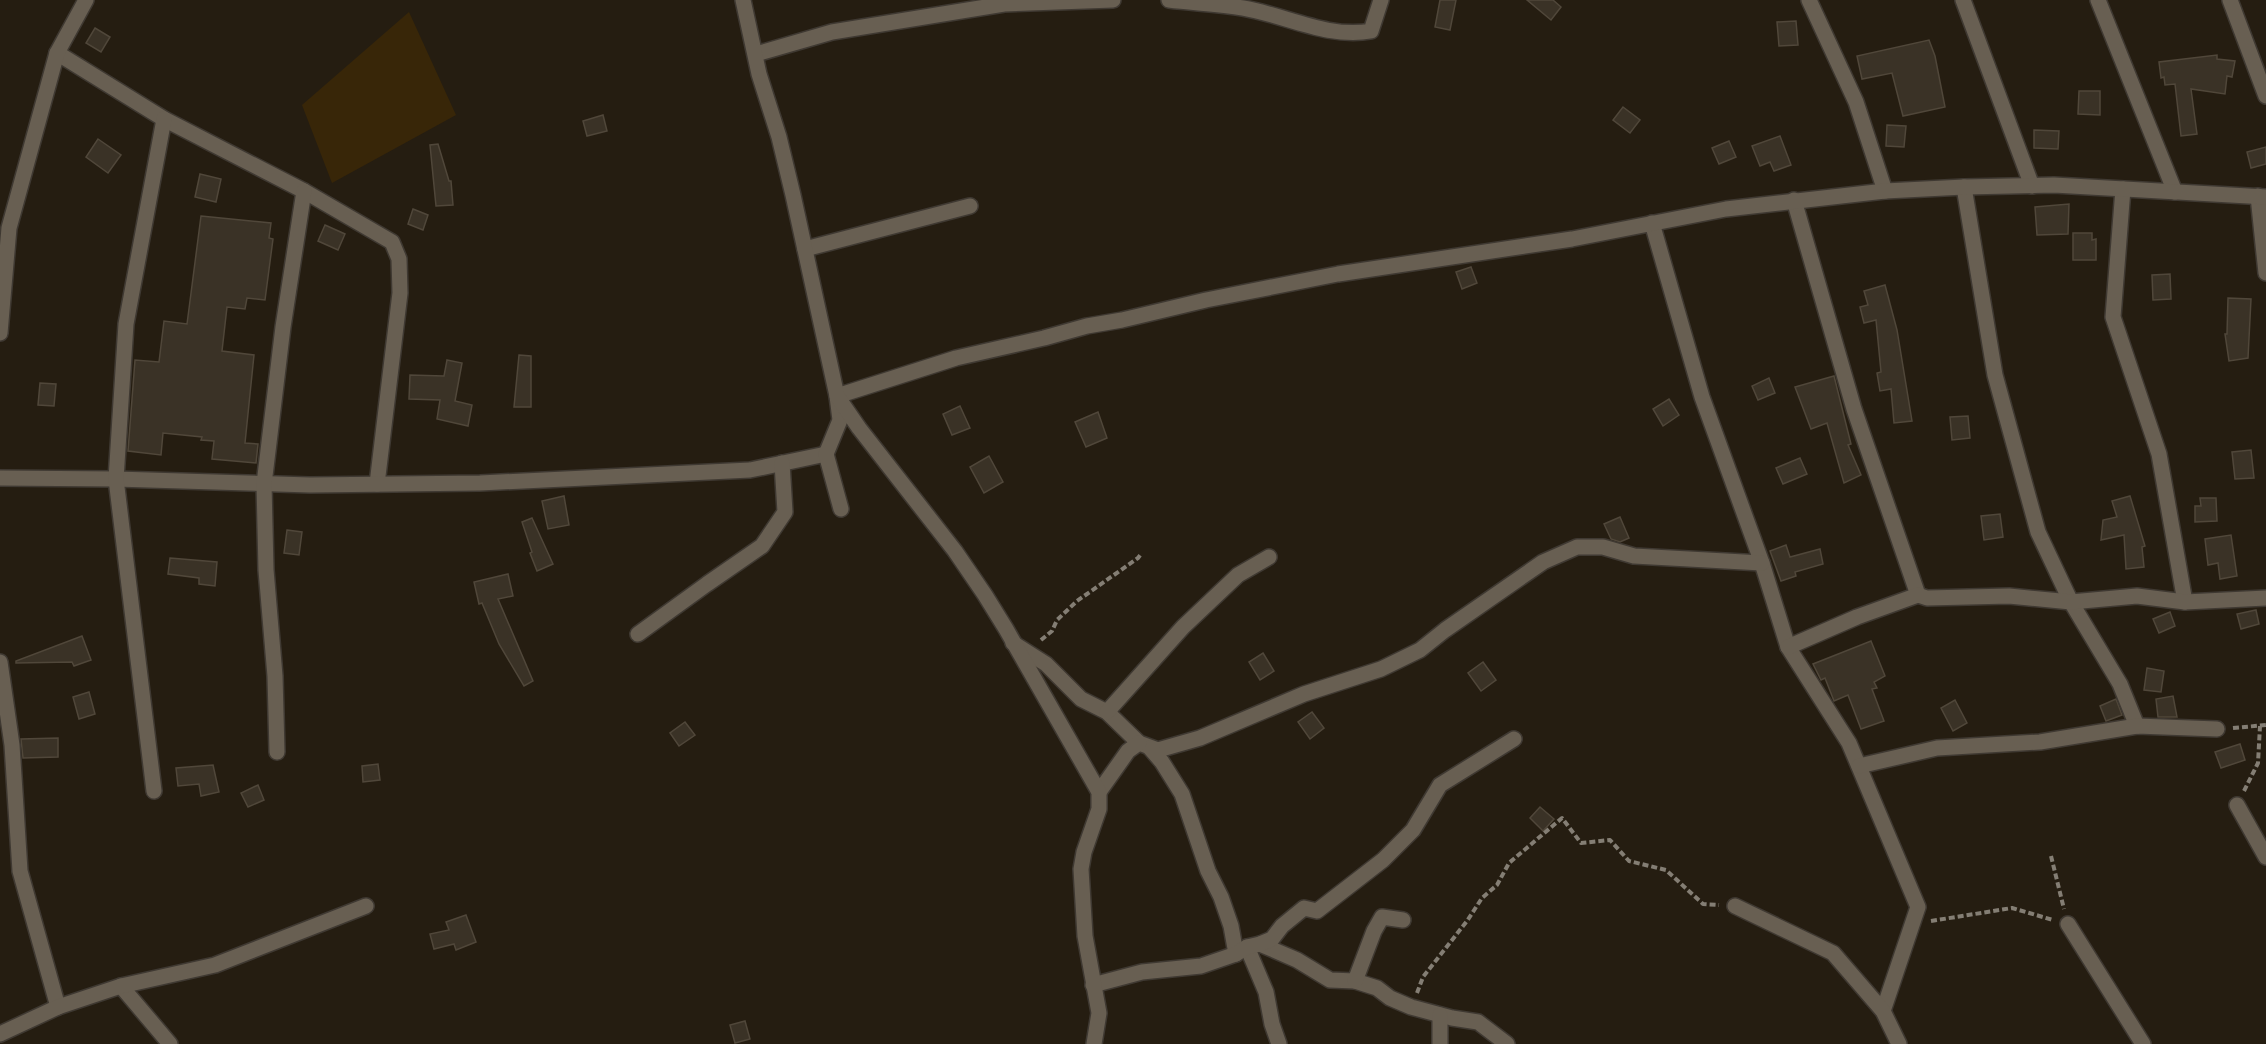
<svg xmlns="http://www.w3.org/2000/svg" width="2266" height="1044" viewBox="0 0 2266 1044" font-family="'Archivo Narrow',sans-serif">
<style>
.green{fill:#382608}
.building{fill:#3a3226;stroke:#50473a;stroke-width:1.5}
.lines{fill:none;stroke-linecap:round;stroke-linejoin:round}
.minor-casing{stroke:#3f3932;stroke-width:18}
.tertiary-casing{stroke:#3f3932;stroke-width:18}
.path{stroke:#847e74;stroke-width:4;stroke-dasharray:6 3;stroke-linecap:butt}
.minor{stroke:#685f52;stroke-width:15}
.tertiary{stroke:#685f52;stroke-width:15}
</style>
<rect width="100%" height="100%" fill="#251d11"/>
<polygon class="green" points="409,12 456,115 332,183 302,105"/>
<g class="building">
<polygon points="1440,0 1456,0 1450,30 1435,27"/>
<polygon points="1527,0 1553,0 1561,7 1551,20"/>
<polygon points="1796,21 1798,45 1779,46 1777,22"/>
<polygon points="95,28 110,37 101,52 86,43"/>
<polygon points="1929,40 1935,56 1945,107 1903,116 1892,73 1862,79 1857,56"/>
<polygon points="2217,55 2217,59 2235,61 2232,77 2227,76 2225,94 2191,89 2197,134 2181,136 2175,84 2165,85 2164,77 2161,78 2159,62"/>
<polygon points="2079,91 2100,91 2100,115 2078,114"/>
<polygon points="1623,107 1640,120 1630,133 1613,120"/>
<polygon points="603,115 607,131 587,136 583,121"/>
<polygon points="1887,125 1906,126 1904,147 1886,146"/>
<polygon points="2034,130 2059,131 2058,149 2034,148"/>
<polygon points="1780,136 1791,165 1774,171 1770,162 1760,166 1752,146"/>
<polygon points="98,139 121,155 108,173 86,157"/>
<polygon points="1729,141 1736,157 1719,164 1712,148"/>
<polygon points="438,144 449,181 451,181 453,205 436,206 430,145"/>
<polygon points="2266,147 2266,164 2251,168 2247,152"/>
<polygon points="200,174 221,179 216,202 195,197"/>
<polygon points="2069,204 2068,234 2037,235 2035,207"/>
<polygon points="413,209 428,215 423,230 408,224"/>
<polygon points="201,216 271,223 269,238 273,239 265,300 247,298 245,309 227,307 222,351 254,355 245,443 258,444 256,463 212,459 214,441 201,440 202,437 163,433 161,455 128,451 135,360 159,362 164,321 187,324"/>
<polygon points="325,225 345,234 338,250 318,241"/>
<polygon points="2073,233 2092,233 2092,240 2096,239 2096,260 2073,260"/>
<polygon points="1471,267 1477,283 1462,289 1456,272"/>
<polygon points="2170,274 2171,299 2153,300 2152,275"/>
<polygon points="1885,285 1897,330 1912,421 1894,423 1891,389 1880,391 1877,373 1881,372 1876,320 1864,323 1860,307 1868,305 1864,291"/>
<polygon points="2228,298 2251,299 2248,358 2229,361 2225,334 2227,334"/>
<polygon points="519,355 531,356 531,407 514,407"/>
<polygon points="447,360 462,363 455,401 472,405 468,426 437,419 440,400 409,399 410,375 444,376"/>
<polygon points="1834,376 1851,444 1848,445 1861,475 1844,483 1827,423 1811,429 1795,387"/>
<polygon points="1769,378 1775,393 1758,400 1752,386"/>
<polygon points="40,383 56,384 54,406 38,405"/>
<polygon points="1669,399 1679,415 1663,426 1653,409"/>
<polygon points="960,406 970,428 952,435 943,414"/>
<polygon points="1098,412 1107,438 1086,447 1075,422"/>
<polygon points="1968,416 1970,438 1952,440 1950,417"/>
<polygon points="2251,450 2254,478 2235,479 2232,452"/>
<polygon points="989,456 1003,482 984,493 970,467"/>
<polygon points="1800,458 1807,474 1783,484 1776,468"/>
<polygon points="564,496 569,525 548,529 542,501"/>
<polygon points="2130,496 2145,546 2142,547 2144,567 2126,569 2124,535 2101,540 2103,520 2117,517 2112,501"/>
<polygon points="2200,498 2216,498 2217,521 2195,522 2195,506 2201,506"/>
<polygon points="2000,514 2003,537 1984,540 1981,516"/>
<polygon points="1620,517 1629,538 1620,542 1611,539 1604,524"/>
<polygon points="532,518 553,564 537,571 530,553 532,552 522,522"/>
<polygon points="287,530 302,532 299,555 284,553"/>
<polygon points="2231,535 2237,576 2220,579 2218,563 2208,565 2205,539"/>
<polygon points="1786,545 1790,557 1820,549 1823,564 1795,572 1796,576 1781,581 1770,551"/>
<polygon points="170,558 217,562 215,586 199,584 199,578 168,574"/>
<polygon points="508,574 513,596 498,599 533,681 524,686 499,644 482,603 479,604 474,582"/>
<polygon points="2256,610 2259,624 2241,629 2237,614"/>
<polygon points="2170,612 2175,626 2159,633 2153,619"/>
<polygon points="82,636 91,660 74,666 72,662 16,663 16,661"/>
<polygon points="1871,641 1885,676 1874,682 1877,688 1872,689 1884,721 1861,729 1848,695 1834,701 1825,678 1821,680 1813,664"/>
<polygon points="1263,653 1274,671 1260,680 1249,662"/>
<polygon points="1483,662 1496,680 1481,691 1468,673"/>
<polygon points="2147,668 2164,671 2161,692 2144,690"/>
<polygon points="89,692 95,714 79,719 73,697"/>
<polygon points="2173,696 2177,717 2158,717 2156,699"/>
<polygon points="2116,699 2122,715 2106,721 2100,706"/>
<polygon points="1955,700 1967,723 1953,731 1941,708"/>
<polygon points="1312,712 1324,728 1310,739 1298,722"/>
<polygon points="685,722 695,735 679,746 670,733"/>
<polygon points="58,738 58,757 23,758 21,739"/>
<polygon points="2240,744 2245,760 2221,768 2215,752"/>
<polygon points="378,764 380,780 363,782 362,766"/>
<polygon points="213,765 219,792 201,796 199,784 178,786 176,768"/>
<polygon points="258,785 264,800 248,807 241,793"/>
<polygon points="1540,807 1554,819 1543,831 1530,818"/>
<polygon points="466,915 476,942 456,950 454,944 434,949 430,934 449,930 446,922"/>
<polygon points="745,1021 750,1039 735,1043 730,1025"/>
</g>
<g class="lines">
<g class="minor-casing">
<g id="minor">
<path d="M 1169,0 C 1194,3 1219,4 1243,8 C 1285,15 1328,39 1371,31 L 1381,0"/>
<polyline points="1809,0 1856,102 1885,191"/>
<polyline points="1963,0 2032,186"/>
<polyline points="2098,0 2175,192"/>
<polyline points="2230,0 2266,96"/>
<polyline points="57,53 164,119 304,191 392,242 399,259 400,293 377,484"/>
<polyline points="756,54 832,32 1004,4 1113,0"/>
<polyline points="1964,187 1995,375 2038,532 2071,602 2120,684 2137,726"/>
<polyline points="2123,189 2113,317 2159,454 2185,602"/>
<polyline points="2258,196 2266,273"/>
<polyline points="1794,200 1854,409 1918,595"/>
<polyline points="1652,223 1702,397 1762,563 1788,647 1849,743 1918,907 1883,1011"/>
<polyline points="805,249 970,206"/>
<polyline points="0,333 9,228 57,53 86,0"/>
<polyline points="0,478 116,479 310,485 480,483 750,470 826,454"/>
<polyline points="841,509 826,454 840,420 837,396 956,358 1044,338 1087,326 1122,320 1206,300 1338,274 1572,239 1726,209 1885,191 1964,187 2054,185 2266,197"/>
<polyline points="638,634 707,584 762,546 785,512 782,463"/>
<polyline points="1013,643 1046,664 1081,699 1107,712 1139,743 1158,750 1200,738 1304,694 1381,669 1420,650 1445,630 1543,562 1577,547 1603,547 1634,556 1762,563"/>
<polyline points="1788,647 1857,617 1918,595 1927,598 2009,596 2071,602 2137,596 2185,602 2266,598"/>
<polyline points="0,662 12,745 20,871 58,1007"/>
<polyline points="1107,712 1183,627 1238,575 1269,557"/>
<polyline points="1150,748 1162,762 1182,794 1208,871 1221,897 1231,926 1236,954"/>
<polyline points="277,752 275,676 266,570 264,484 283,327 304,191"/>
<polyline points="1859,766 1937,748 2040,742 2137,726 2217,729"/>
<polyline points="154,791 116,479 126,324 164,119"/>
<polyline points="1099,792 1128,751 1139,743"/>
<polyline points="2237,805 2266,857"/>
<polyline points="1735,906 1833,953 1883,1011 1899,1044"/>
<polyline points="2068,924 2143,1044"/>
<polyline points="1260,944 1297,960 1330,980 1355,981 1377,988 1390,998 1411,1007 1452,1018 1478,1022 1507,1044"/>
<polyline points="1247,947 1266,992 1272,1024 1279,1044"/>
<polyline points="1355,981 1374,931 1382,917 1403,920"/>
<polyline points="1093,985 1142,972 1201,966 1236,954 1247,947 1260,944 1272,939 1282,926 1304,908 1317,911 1383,860 1413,830 1440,785 1514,739"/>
<polyline points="121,986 170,1044"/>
<polyline points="1440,1015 1440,1044"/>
<polyline points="0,1034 58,1007 121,986 215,965 366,906"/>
</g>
</g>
<g class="tertiary-casing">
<polyline id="tertiary" points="743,0 759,74 779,137 793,195 837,396 859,428 955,551 985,595 1006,629 1099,792 1099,809 1084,852 1081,869 1085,936 1099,1013 1094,1044"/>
</g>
<g class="path">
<polyline points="1041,640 1052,631 1057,620 1077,601 1138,558 1141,554"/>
<polyline points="2233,728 2266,725"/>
<polyline points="2244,791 2258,763 2260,726"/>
<polyline points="2051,856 2064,909"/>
<polyline points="1931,921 2012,908 2053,920"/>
<polyline points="1417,993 1423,977 1467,921 1482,898 1497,885 1509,863 1562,818 1581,843 1610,840 1629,861 1666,870 1703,904 1719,905"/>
</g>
<use href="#minor" class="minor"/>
<use href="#tertiary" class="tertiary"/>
</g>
</svg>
